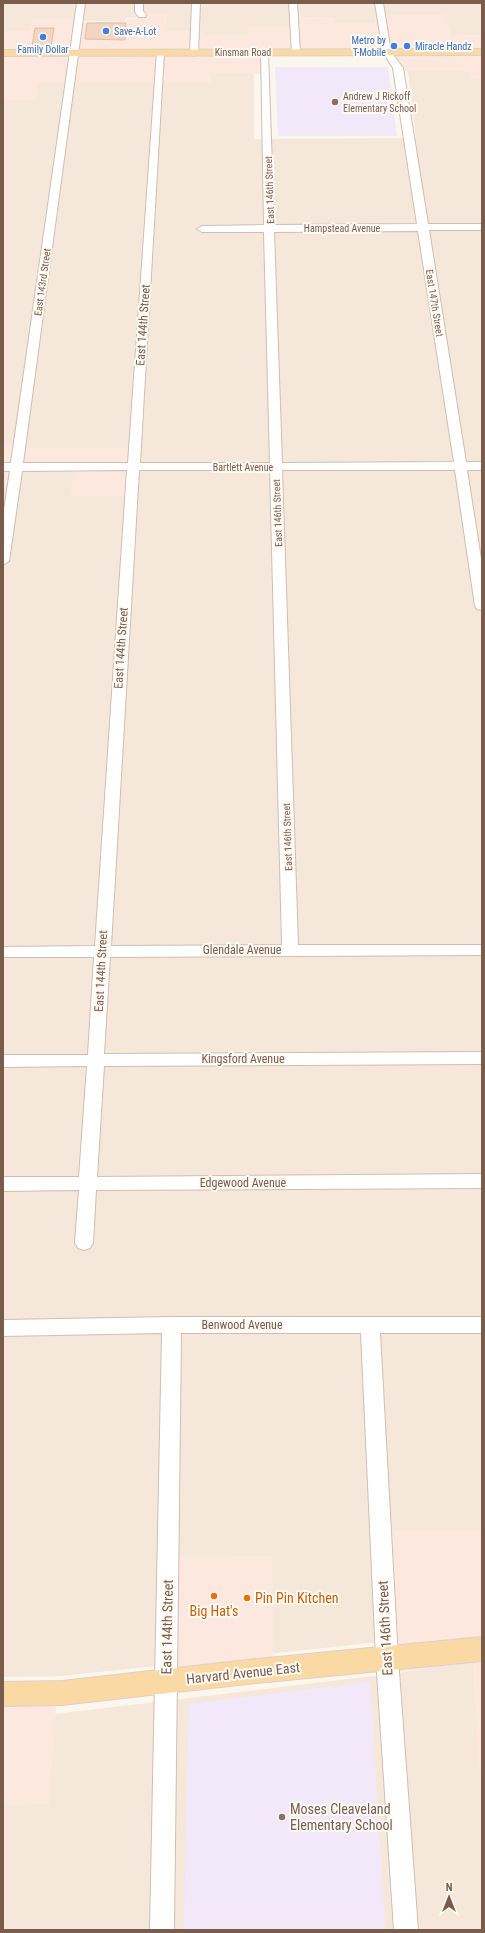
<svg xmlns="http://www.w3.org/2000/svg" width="485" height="1933" viewBox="0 0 485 1933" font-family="'Roboto Condensed',sans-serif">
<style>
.residential{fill:#f5e8da}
.commercial{fill:#fde8e0}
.education{fill:#f3e8fa}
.building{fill:#f3d5c3;stroke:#e6bba3}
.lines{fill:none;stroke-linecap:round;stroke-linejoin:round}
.minor-casing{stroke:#d1beb0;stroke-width:2}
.major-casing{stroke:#dad1cd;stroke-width:2}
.minor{fill:#fff;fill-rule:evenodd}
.major{fill:#fbd9a5;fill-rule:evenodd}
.shop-dot{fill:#3f7fe0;stroke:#fffaf3;stroke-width:1.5}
.education-dot{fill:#8d6e63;stroke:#fffaf3;stroke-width:1.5}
.food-dot{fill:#e8710a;stroke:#fffaf3;stroke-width:1.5}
.labels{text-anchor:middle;stroke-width:4;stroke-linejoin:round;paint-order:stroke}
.far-shop-label{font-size:10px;fill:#366cbe;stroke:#fffaf3;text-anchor:start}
.far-street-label{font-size:10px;fill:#7a5c4d;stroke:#fffaf3}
.far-education-label{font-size:10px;fill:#785e54;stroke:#fffaf3;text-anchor:start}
.street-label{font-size:12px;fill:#7a5c4d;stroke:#fffaf3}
.near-food-label{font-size:14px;fill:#c56008;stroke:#fffaf3;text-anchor:start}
.near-street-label{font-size:14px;fill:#7a5c4d;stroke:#fffaf3}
.near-education-label{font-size:14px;fill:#785e54;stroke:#fffaf3;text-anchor:start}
</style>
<rect width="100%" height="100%" fill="#fdf6ec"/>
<g class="residential">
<polygon points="3,3 482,3 482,35 450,36 445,15 375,15 376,23 335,23 334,17 289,18 291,27 249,27 248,35 204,35 203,32 166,31 167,13 136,13 138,18 126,18 125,22 33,19 31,31 3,31"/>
<polygon points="408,71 469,71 470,79 482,79 482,1631 62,1676 3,1677 3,100 34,100 38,83 211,82 210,73 254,73 254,139 416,138"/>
<polygon points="473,1660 480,1771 482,1771 482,1930 3,1930 3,1804 55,1714 398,1673"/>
</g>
<g class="commercial">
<polygon points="136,13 167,13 166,31 203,32 205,35 248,35 249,27 291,27 289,18 334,17 335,23 376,23 375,15 445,15 451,36 482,35 482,79 470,79 468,71 399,71 387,52 265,52 265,74 210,73 211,83 38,83 34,100 3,100 3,31 31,31 32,19 83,19 82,22 126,22 127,19 138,19"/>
<polygon points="3,444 19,444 19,448 134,448 131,496 71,496 74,468 16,467 13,487 3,487"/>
<polygon points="380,1530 482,1530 482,1771 480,1771 473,1660 388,1674"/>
<polygon points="272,1556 273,1670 167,1682 168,1557"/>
<polygon points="57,1693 49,1804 3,1805 3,1694"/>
</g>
<g class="education">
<polygon points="275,67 388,67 397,136 278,136"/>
<polygon points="370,1682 385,1930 184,1930 189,1704"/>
</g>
<g class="building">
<polygon points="87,23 126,23 125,40 85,39"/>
<polygon points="35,28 54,28 51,46 32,46"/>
</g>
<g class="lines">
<g class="minor-casing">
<g id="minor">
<path d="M 77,3 L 85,3 L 23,463 L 128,463 L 157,51 L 163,51 L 164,53 L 140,463 L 270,463 L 264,232 L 202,232 L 197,229 L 202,226 L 264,225 L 261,50 L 267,50 L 268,52 L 274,225 L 417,224 L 393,68 L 383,52 L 375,3 L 383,3 L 391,52 L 403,68 L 428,224 L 482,224 L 482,230 L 429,230 L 466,462 L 482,462 L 482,470 L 467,470 L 482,565 L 482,610 L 477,609 L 475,606 L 455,470 L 282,470 L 298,945 L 482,945 L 482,955 L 110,957 L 104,1054 L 482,1052 L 482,1064 L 104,1066 L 97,1177 L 482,1174 L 482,1188 L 96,1190 L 93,1243 L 90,1248 L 84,1250 L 78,1248 L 75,1243 L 79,1190 L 3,1191 L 3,1177 L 79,1177 L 87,1066 L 3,1067 L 3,1055 L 88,1055 L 94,957 L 3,957 L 3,947 L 95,946 L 127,470 L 22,471 L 9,561 L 3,565 L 3,516 L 10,471 L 3,471 L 3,463 L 11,463 ZM 418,231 L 454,462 L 282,463 L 274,232 ZM 139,470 L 270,470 L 282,945 L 111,946 Z"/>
<polygon points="135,3 143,3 143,11 146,15 145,17 139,17 135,12"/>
<polygon points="192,3 200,3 198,53 194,56 190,53"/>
<polygon points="289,3 297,3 300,52 296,55 292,52"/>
<polygon points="172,1317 482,1317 482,1333 380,1333 398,1658 418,1930 394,1930 376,1658 361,1333 181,1333 174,1930 150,1930 162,1333 3,1336 3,1320"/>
</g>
</g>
<g class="major-casing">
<g id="major">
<polygon points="482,49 482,55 3,56 3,50"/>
<polygon points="482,1637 482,1661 257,1683 62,1705 3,1706 3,1682 62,1681 257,1659"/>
</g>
</g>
<use href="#minor" class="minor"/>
<use href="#major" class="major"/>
</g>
<g class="shop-dot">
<circle cx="106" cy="31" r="4"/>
<circle cx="43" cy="37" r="4"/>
<circle cx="394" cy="46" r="4"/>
<circle cx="407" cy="46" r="4"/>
</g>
<g class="education-dot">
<circle cx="335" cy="102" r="4"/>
<circle cx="282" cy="1817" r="4"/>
</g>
<g class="food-dot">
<circle cx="214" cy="1596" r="4"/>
<circle cx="247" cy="1598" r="4"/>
</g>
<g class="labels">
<g class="far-shop-label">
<text x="114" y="35">Save-A-Lot</text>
<text x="386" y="44" text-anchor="end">Metro by<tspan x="386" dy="12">T-Mobile</tspan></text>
<text x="415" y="50">Miracle Handz</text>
<text x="43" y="53" text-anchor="middle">Family Dollar</text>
</g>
<g class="far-street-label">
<text x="243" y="56">Kinsman Road</text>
<text transform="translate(269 190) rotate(-92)" y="4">East 146th Street</text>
<text x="342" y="232">Hampstead Avenue</text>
<text transform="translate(42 282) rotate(-82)" y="4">East 143rd Street</text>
<text transform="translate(435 303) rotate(81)" y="4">East 147th Street</text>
<text x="243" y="471">Bartlett Avenue</text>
<text transform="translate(277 513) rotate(-92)" y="4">East 146th Street</text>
<text transform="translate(287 837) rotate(-92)" y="4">East 146th Street</text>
</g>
<g class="far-education-label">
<text x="343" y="100">Andrew J Rickoff<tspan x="343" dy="12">Elementary School</tspan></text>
</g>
<g class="street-label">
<text transform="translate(143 325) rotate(-86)" y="4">East 144th Street</text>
<text transform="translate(121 648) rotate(-86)" y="4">East 144th Street</text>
<text x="242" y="954">Glendale Avenue</text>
<text transform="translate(101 971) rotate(-87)" y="4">East 144th Street</text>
<text x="243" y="1063">Kingsford Avenue</text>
<text x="243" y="1187">Edgewood Avenue</text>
<text x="242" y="1329">Benwood Avenue</text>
</g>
<g class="near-food-label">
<text x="255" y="1603">Pin Pin Kitchen</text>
<text x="214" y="1616" text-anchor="middle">Big Hat's</text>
</g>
<g class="near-street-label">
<text transform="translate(167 1627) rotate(-89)" y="5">East 144th Street</text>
<text transform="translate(385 1628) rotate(-93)" y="5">East 146th Street</text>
<text transform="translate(243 1673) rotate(-6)" y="5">Harvard Avenue East</text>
</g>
<g class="near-education-label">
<text x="290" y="1814">Moses Cleaveland<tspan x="290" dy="16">Elementary School</tspan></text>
</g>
</g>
<rect width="485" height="1933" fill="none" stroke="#7a5c4d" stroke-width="8"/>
<g transform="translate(449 1897)" stroke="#fffaf3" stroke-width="3" paint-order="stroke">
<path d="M0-3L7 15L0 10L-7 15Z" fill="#7a5c4d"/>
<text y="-6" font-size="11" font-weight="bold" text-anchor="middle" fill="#7a5c4d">N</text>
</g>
</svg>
